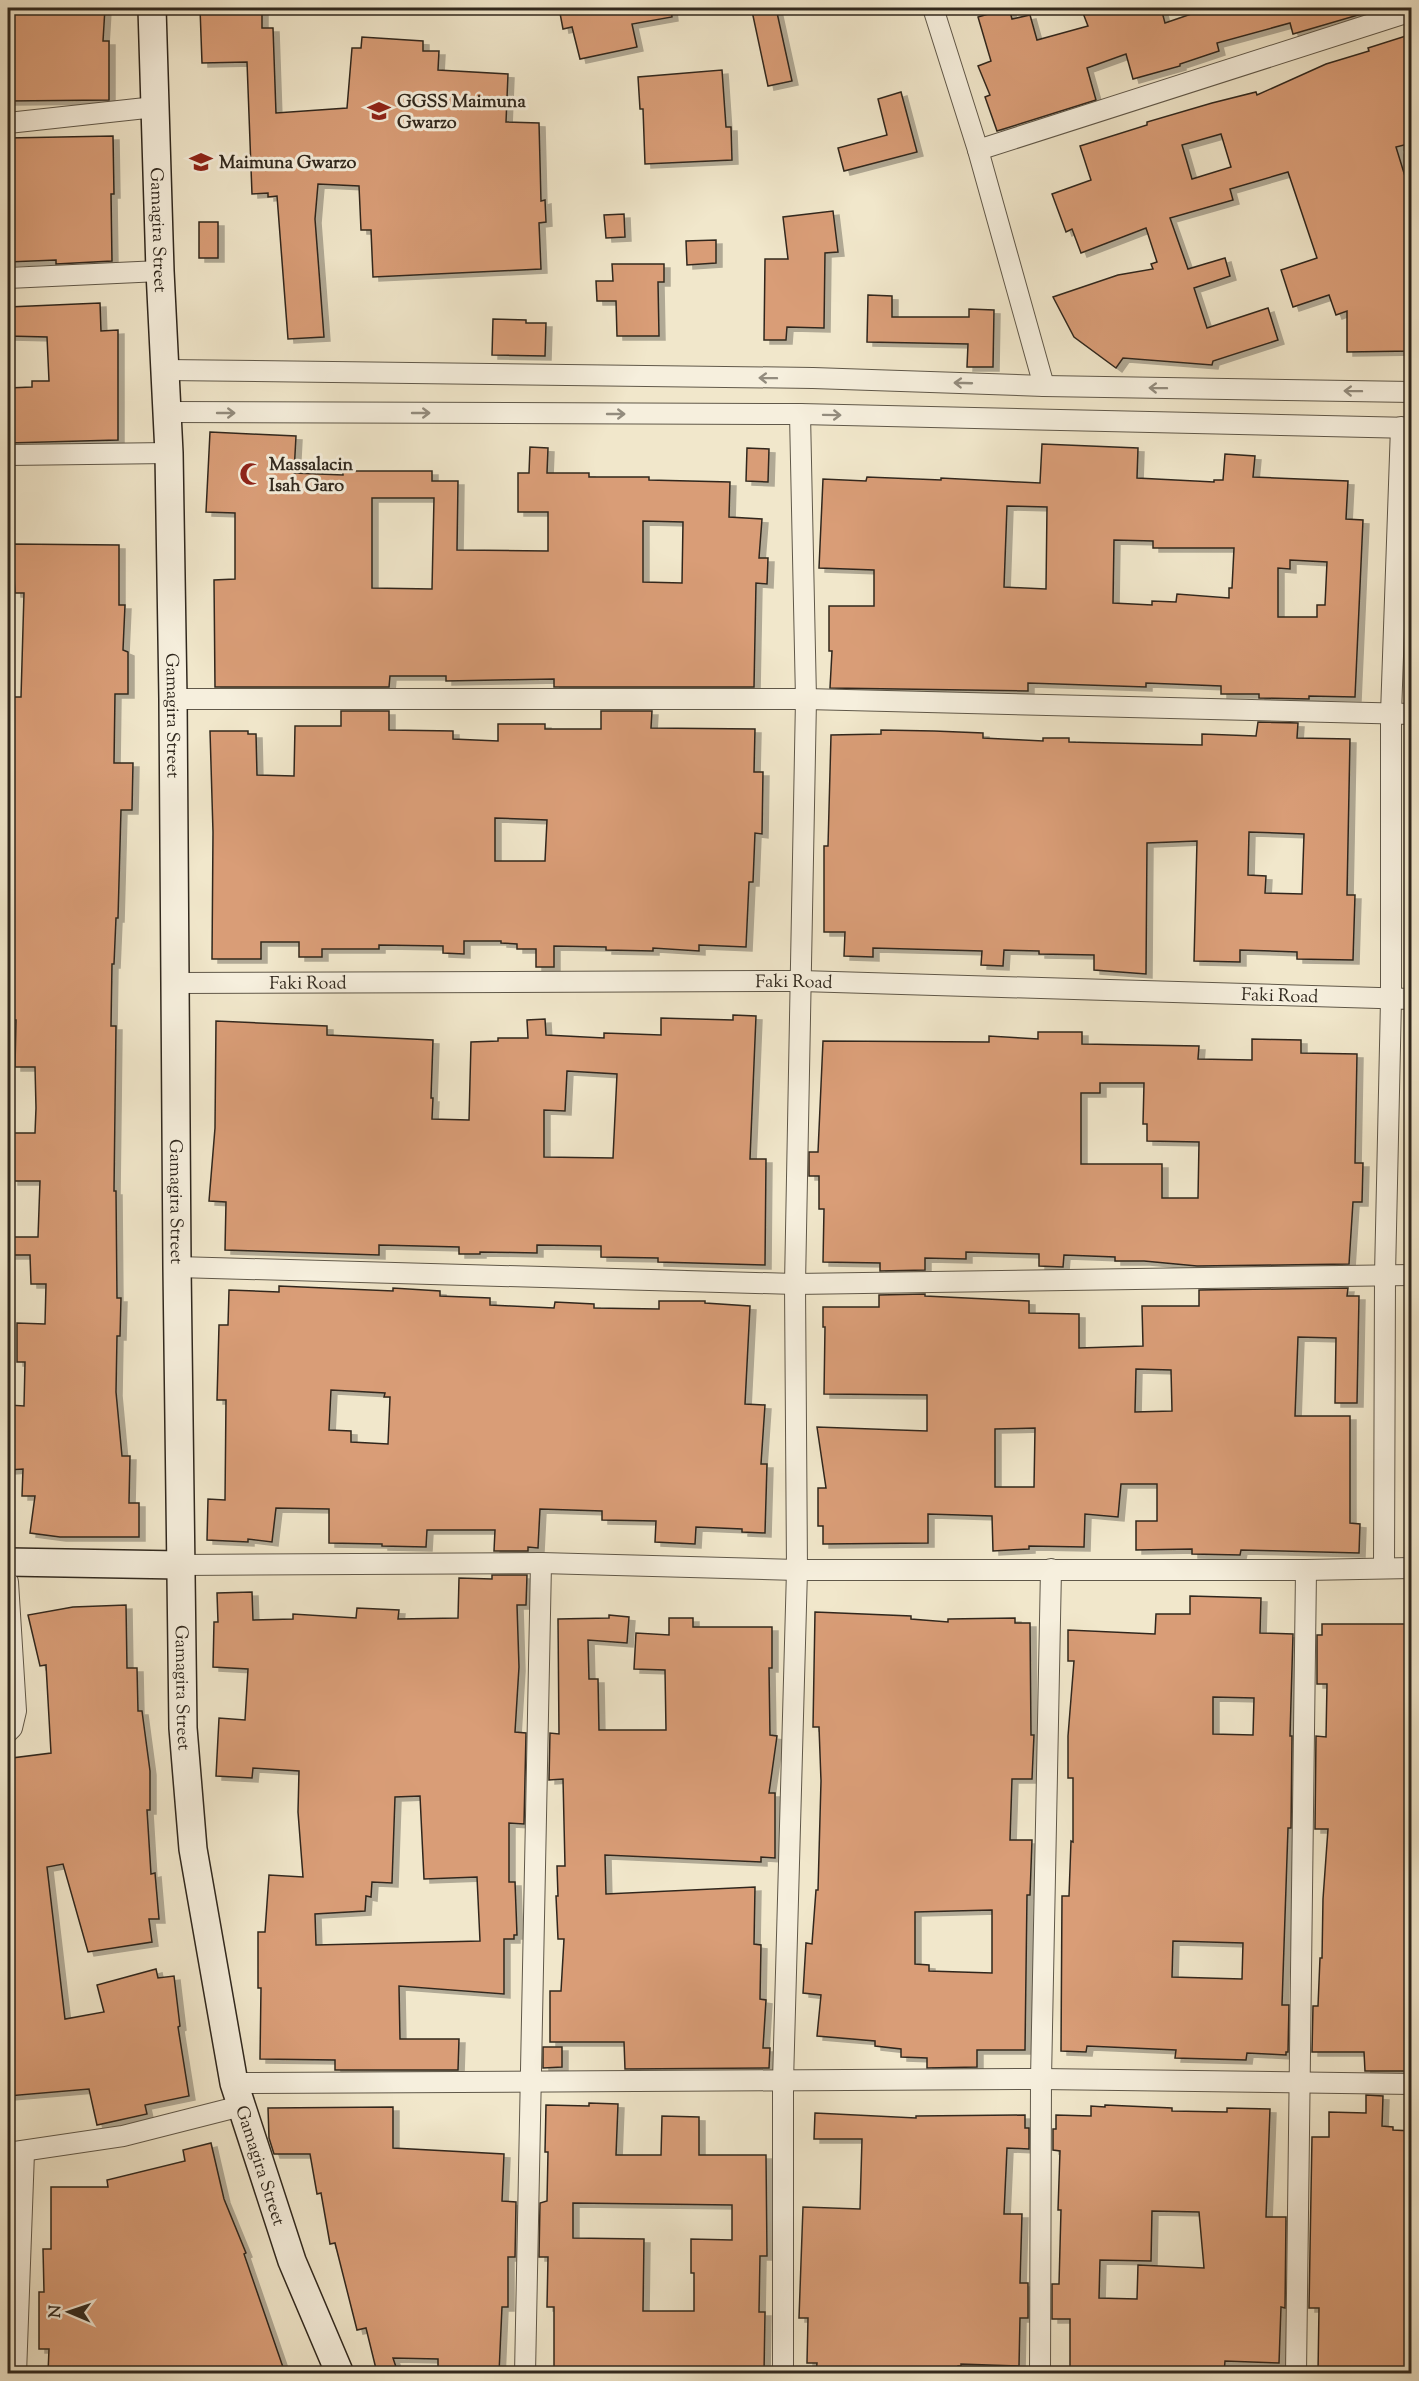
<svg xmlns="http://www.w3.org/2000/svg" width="1419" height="2381" viewBox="0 0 1419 2381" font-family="'Sorts Mill Goudy',serif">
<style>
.building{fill:#d99d77;stroke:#30281e;stroke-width:1.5;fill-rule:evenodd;filter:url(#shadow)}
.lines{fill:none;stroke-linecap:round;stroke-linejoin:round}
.street-casing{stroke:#605849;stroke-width:22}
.secondary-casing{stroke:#30281e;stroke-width:30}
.street{stroke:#f6efdd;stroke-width:20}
.secondary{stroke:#f6efdd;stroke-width:27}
.oneway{stroke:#938c7e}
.labels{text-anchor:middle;stroke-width:6;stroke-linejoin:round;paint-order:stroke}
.poi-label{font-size:18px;font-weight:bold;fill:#30281e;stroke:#f6efdd;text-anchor:start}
.street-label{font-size:18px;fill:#30281e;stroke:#f6efdd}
</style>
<defs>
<filter id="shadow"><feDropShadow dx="6" dy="4" stdDeviation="0" flood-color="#0004"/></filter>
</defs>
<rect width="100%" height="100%" fill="#f1e7cb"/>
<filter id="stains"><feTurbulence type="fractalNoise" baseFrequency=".00333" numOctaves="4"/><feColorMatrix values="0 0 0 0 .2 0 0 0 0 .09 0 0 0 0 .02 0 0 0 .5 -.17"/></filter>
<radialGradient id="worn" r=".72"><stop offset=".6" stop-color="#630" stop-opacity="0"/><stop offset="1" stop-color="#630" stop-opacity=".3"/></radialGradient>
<g class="building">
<polygon points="29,8 105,8 103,41 109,41 109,100 8,101 8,11 29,12"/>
<polygon points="200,8 262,8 262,28 273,28 276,113 347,108 352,48 361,48 362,37 423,41 423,51 439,51 438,70 508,74 506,122 539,123 541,201 545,200 546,222 539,223 541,269 373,277 371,230 361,230 359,186 318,184 315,219 324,337 288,339 277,196 268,197 268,193 252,194 247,62 202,63"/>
<polygon points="559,8 671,8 672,17 632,24 637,47 580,59 572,27 563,29"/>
<polygon points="770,8 776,8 792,81 768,86 752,11"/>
<polygon points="1009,8 1012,19 1030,15 1037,40 1088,26 1081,8 1161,8 1165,23 1200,11 1199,8 1364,8 1365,13 1293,34 1290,23 1217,43 1219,51 1180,64 1180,66 1133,79 1126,54 1087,68 1096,100 997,131 985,97 990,95 978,66 991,61 978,17"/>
<path d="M 1412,34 L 1412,143 L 1396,147 L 1412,199 L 1412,351 L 1347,352 L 1347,311 L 1336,315 L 1329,295 L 1293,307 L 1281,270 L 1317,258 L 1288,172 L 1230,189 L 1233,200 L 1170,218 L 1188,269 L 1225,258 L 1230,276 L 1194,288 L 1207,328 L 1268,308 L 1278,340 L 1213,361 L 1212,365 L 1123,358 L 1116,368 L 1074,337 L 1053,297 L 1118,275 L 1153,269 L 1151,264 L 1157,262 L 1146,228 L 1081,253 L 1072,229 L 1066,232 L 1052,194 L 1091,180 L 1080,146 L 1147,125 L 1147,122 L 1212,103 L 1256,92 L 1257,95 L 1326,64 L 1369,51 L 1368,48 ZM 1221,134 L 1231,167 L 1192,179 L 1182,145 Z"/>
<polygon points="722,70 726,127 731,127 732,160 645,164 643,109 640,109 638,77"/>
<polygon points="901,92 917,152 844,171 838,148 887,135 878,99"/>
<polygon points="113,136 114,194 111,194 112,261 56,264 56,260 8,262 8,138"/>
<polygon points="833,211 838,252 825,253 824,328 787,327 786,340 764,340 765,259 788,259 783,217"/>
<polygon points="624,214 625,237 606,238 604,215"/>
<rect x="199" y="222" width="19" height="36"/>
<polygon points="716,240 716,263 687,265 686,241"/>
<polygon points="612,264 664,264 664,282 658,282 659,336 617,336 616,301 597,301 596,281 613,281"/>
<polygon points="868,295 892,296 892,317 969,317 969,309 994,310 993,367 967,367 968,344 867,342"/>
<polygon points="100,303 101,331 118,330 118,440 8,443 8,388 32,387 32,381 49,381 47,337 8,336 8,307"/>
<polygon points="493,319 526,320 526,323 546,323 545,356 492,355"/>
<path d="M 210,432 L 296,436 L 294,473 L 343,475 L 343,471 L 432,471 L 432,481 L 458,481 L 457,550 L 548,551 L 548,512 L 518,512 L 518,473 L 529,473 L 530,447 L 548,448 L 547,473 L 589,473 L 589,477 L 649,477 L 649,480 L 730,482 L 729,517 L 762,519 L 759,558 L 768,558 L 767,584 L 756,583 L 754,687 L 554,687 L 554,679 L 446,681 L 446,676 L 390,676 L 389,687 L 215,687 L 214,580 L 235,579 L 235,513 L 206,512 ZM 372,498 L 434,498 L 432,589 L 372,588 ZM 643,521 L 683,522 L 682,583 L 643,582 Z"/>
<path d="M 1042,444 L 1138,448 L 1137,478 L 1214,482 L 1214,480 L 1223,480 L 1225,454 L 1255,456 L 1253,477 L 1348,481 L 1346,519 L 1363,520 L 1355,697 L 1309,696 L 1309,699 L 1259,698 L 1259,694 L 1221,694 L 1221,686 L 1146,683 L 1146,687 L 1028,683 L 1028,691 L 830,688 L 832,651 L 829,651 L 829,606 L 874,606 L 874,570 L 819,568 L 823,479 L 866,481 L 867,477 L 941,480 L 941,478 L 1040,483 ZM 1007,506 L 1047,507 L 1046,589 L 1004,587 ZM 1114,540 L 1153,541 L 1153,548 L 1234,548 L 1232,588 L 1229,588 L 1229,598 L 1177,594 L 1176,602 L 1152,601 L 1152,605 L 1113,603 ZM 1290,560 L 1327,562 L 1325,605 L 1317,605 L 1317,617 L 1278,617 L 1278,568 L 1290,569 Z"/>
<polygon points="747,448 769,449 768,482 746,481"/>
<polygon points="12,544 119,545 119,605 125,605 123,650 128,652 128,694 115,694 114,763 133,763 132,810 121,810 118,918 116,918 114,964 112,964 111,1026 116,1026 114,1191 116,1191 117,1298 121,1298 120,1336 117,1336 116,1392 122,1456 130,1456 129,1503 139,1503 139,1537 60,1537 30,1533 35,1496 22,1496 23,1469 8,1470 9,1405 24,1406 25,1362 17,1362 17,1323 45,1324 46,1284 31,1284 30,1255 10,1255 11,1237 38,1237 40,1181 12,1181 12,1151 10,1151 10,1133 35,1133 36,1108 35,1067 15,1067 16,1020 8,1020 8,1000 13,1000 14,914 8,914 8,697 21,697 24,593 15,593"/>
<path d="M 341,711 L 389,711 L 389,730 L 453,731 L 453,739 L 498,741 L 498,724 L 545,724 L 545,729 L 601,729 L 601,711 L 652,711 L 651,728 L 755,729 L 754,772 L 763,772 L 762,834 L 755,833 L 753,882 L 749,882 L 746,947 L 699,945 L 699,951 L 653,948 L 653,951 L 606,950 L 606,947 L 554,946 L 554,967 L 536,967 L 536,949 L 517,949 L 517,944 L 501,943 L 501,941 L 464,941 L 464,954 L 443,953 L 443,946 L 379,945 L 379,949 L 322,949 L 322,957 L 299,957 L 299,942 L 261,942 L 261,959 L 212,959 L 213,832 L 210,731 L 248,731 L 248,734 L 256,734 L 257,775 L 294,776 L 295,726 L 341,726 ZM 495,818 L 547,820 L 545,861 L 495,861 Z"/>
<path d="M 1258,722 L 1298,723 L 1297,738 L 1350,739 L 1347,895 L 1355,895 L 1353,960 L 1297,959 L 1297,952 L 1240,950 L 1240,962 L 1194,961 L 1197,841 L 1147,843 L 1146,974 L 1094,970 L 1094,955 L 1039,954 L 1039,951 L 1004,950 L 1003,966 L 981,965 L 982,951 L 873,948 L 873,957 L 844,956 L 845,932 L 824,932 L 824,846 L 828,846 L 831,735 L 881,734 L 881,730 L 934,731 L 983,733 L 983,738 L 1043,741 L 1043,738 L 1069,738 L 1069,742 L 1202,745 L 1202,734 L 1256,736 ZM 1249,832 L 1304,834 L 1302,894 L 1265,893 L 1266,876 L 1248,875 Z"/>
<path d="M 733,1015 L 756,1016 L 750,1159 L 766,1159 L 765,1265 L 658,1262 L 658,1258 L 601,1257 L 601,1246 L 537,1245 L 537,1253 L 480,1252 L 480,1254 L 459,1254 L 459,1247 L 379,1245 L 379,1255 L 225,1250 L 226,1202 L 209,1201 L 215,1128 L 216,1021 L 327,1026 L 327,1035 L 433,1040 L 431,1098 L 433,1098 L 432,1119 L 469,1120 L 471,1042 L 498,1041 L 498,1038 L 528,1038 L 527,1020 L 545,1019 L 546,1035 L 604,1038 L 604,1033 L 661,1035 L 661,1018 L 733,1020 ZM 567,1071 L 617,1074 L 613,1158 L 544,1157 L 544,1110 L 565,1111 Z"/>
<path d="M 1038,1032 L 1082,1032 L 1082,1044 L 1199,1046 L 1198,1059 L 1252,1060 L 1252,1039 L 1301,1040 L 1301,1053 L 1357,1054 L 1355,1163 L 1363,1163 L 1362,1202 L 1353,1202 L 1349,1264 L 1197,1266 L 1144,1261 L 1115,1261 L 1115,1257 L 1064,1255 L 1063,1267 L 1039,1266 L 1039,1254 L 966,1252 L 966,1259 L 925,1258 L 925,1270 L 880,1271 L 880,1263 L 823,1262 L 824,1209 L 819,1209 L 819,1176 L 809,1176 L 809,1152 L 818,1152 L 823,1041 L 989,1042 L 989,1036 L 1038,1039 ZM 1100,1083 L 1144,1083 L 1143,1124 L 1147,1124 L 1147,1141 L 1199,1142 L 1198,1198 L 1162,1198 L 1162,1164 L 1081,1164 L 1081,1093 L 1100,1093 Z"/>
<path d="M 279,1286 L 393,1291 L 393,1288 L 440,1291 L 440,1296 L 490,1298 L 490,1305 L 554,1308 L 555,1302 L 594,1304 L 594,1308 L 659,1309 L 659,1301 L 705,1301 L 705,1303 L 750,1306 L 745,1404 L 765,1405 L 761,1464 L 767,1464 L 765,1533 L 742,1532 L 742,1529 L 696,1527 L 695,1544 L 655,1542 L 656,1521 L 602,1520 L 602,1511 L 540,1509 L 538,1548 L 528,1547 L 528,1551 L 494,1551 L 495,1530 L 427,1530 L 426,1547 L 382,1546 L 382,1544 L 329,1543 L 329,1509 L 276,1508 L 272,1542 L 248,1539 L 248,1542 L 207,1540 L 208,1499 L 225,1500 L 226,1400 L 217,1400 L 219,1325 L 228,1325 L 229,1290 L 279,1292 ZM 331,1390 L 385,1393 L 384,1397 L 390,1397 L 388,1444 L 351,1442 L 351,1431 L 329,1430 Z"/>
<path d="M 1348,1288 L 1347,1296 L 1359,1296 L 1357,1403 L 1335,1403 L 1336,1338 L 1298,1337 L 1295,1416 L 1350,1416 L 1350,1523 L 1360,1524 L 1359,1553 L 1241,1550 L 1240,1555 L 1192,1554 L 1192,1549 L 1136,1550 L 1136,1521 L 1157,1521 L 1157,1484 L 1121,1484 L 1118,1517 L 1085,1514 L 1084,1547 L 1029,1546 L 1029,1549 L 993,1551 L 992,1516 L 928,1514 L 928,1543 L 823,1544 L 823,1526 L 818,1526 L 818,1488 L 826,1488 L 817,1427 L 927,1431 L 927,1395 L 824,1394 L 825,1327 L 823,1327 L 823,1307 L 879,1307 L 879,1295 L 925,1294 L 925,1296 L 1029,1301 L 1029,1313 L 1079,1314 L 1079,1348 L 1143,1346 L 1142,1306 L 1199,1306 L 1199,1290 ZM 1136,1369 L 1171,1370 L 1172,1411 L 1135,1412 ZM 1035,1428 L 1034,1487 L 995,1487 L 995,1429 Z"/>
<path d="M 492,1575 L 527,1575 L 526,1605 L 517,1605 L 519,1667 L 515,1732 L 526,1733 L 524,1824 L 509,1823 L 509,1882 L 515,1882 L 517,1935 L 514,1935 L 514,1939 L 504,1939 L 504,1994 L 399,1986 L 400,2039 L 459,2039 L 458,2070 L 335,2070 L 335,2060 L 260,2059 L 261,1988 L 258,1988 L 258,1932 L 265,1932 L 269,1875 L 303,1877 L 298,1812 L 299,1771 L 253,1768 L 252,1778 L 216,1776 L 219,1718 L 245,1720 L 248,1669 L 213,1667 L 214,1622 L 218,1622 L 217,1593 L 252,1592 L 253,1620 L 293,1619 L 293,1614 L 356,1618 L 357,1608 L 399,1610 L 398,1619 L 458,1618 L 459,1578 L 492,1579 ZM 420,1796 L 424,1879 L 477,1877 L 480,1941 L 316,1945 L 315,1914 L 365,1911 L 366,1896 L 371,1897 L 372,1882 L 392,1883 L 395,1797 Z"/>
<path d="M 1190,1596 L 1261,1598 L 1260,1633 L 1293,1634 L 1290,1736 L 1292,1736 L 1291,1828 L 1288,1828 L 1282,2005 L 1289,2005 L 1288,2052 L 1286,2052 L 1286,2055 L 1247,2053 L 1246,2060 L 1175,2058 L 1176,2050 L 1087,2046 L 1086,2052 L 1061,2051 L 1062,1896 L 1069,1896 L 1071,1841 L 1073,1842 L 1073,1778 L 1068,1778 L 1068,1736 L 1074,1661 L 1068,1661 L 1068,1630 L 1155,1634 L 1156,1614 L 1190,1614 ZM 1213,1697 L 1254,1698 L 1253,1735 L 1213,1734 ZM 1173,1941 L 1243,1943 L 1242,1979 L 1172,1977 Z"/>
<polygon points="126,1605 127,1668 137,1668 138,1711 142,1711 150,1771 150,1810 147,1810 151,1874 155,1873 159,1919 149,1919 152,1942 88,1952 63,1864 47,1867 65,2019 104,2012 97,1985 156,1969 158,1978 174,1976 180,2026 178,2027 189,2096 145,2105 147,2114 97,2125 89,2089 8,2096 8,1775 14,1774 12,1758 51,1753 46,1665 40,1666 28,1615 73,1607"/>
<path d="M 815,1612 L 911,1616 L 911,1619 L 948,1622 L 948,1619 L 1015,1618 L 1015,1623 L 1030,1623 L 1031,1735 L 1034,1735 L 1032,1779 L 1012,1779 L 1010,1840 L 1032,1840 L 1030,1895 L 1027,1895 L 1025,2050 L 977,2050 L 977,2067 L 927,2068 L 927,2058 L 901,2057 L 901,2049 L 875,2046 L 875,2041 L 817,2036 L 821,1995 L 803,1993 L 806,1943 L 812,1944 L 816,1890 L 818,1890 L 821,1781 L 819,1727 L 813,1727 ZM 992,1910 L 992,1973 L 929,1971 L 929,1965 L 915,1964 L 915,1912 Z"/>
<polygon points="609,1615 629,1617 627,1643 588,1640 589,1679 598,1679 599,1730 666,1730 665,1670 634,1669 636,1633 669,1635 669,1618 693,1618 693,1627 772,1627 772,1668 769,1668 770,1735 777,1736 769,1793 775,1793 775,1858 761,1857 761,1862 605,1855 606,1894 755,1887 754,1944 761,1945 760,1999 766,2000 763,2048 770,2048 769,2068 625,2069 624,2042 550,2042 550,1991 561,1991 564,1939 558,1939 556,1896 558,1896 557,1866 565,1866 563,1779 549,1780 550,1733 559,1734 558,1619 609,1618"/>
<polygon points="1322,1624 1412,1624 1412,2071 1365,2071 1364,2052 1312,2052 1313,2006 1318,2006 1320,1958 1322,1958 1323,1899 1328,1829 1315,1829 1316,1736 1326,1737 1327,1684 1317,1684 1317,1635 1322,1635"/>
<polygon points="543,2047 562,2047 562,2067 543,2068"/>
<polygon points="1366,2095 1383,2096 1382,2126 1393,2127 1393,2130 1412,2131 1409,2274 1411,2274 1411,2371 1349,2370 1349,2373 1318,2373 1319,2308 1309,2308 1312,2137 1329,2137 1329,2112 1366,2113"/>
<path d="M 589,2103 L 618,2104 L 616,2155 L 661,2155 L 662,2116 L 699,2117 L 699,2155 L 766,2155 L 767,2256 L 760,2256 L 759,2312 L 765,2312 L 764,2373 L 554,2373 L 554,2307 L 547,2307 L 548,2257 L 539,2257 L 540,2203 L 547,2201 L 548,2152 L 545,2152 L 546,2105 L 589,2106 ZM 573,2203 L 732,2205 L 732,2240 L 691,2239 L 691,2273 L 694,2273 L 694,2311 L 643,2311 L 644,2239 L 573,2238 Z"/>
<path d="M 1105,2105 L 1172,2108 L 1172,2111 L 1227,2112 L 1227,2108 L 1270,2109 L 1266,2217 L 1286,2217 L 1285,2308 L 1281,2307 L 1279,2363 L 1225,2361 L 1224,2373 L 1148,2367 L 1147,2372 L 1070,2373 L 1070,2319 L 1052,2319 L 1052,2284 L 1059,2284 L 1061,2210 L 1058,2210 L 1060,2151 L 1053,2150 L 1053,2129 L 1056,2129 L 1056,2115 L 1091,2116 L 1091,2106 L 1105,2107 ZM 1152,2211 L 1199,2212 L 1204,2268 L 1138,2265 L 1137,2299 L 1099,2298 L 1100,2260 L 1151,2261 Z"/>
<polygon points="393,2107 393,2148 504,2154 502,2201 516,2202 515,2257 508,2257 508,2307 502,2307 499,2373 438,2373 438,2359 393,2358 398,2373 377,2373 366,2328 357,2330 335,2243 330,2244 321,2193 317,2194 310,2154 274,2154 269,2138 268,2108"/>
<polygon points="815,2113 916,2118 916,2116 1025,2115 1025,2128 1029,2128 1029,2149 1007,2148 1004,2214 1022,2214 1020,2283 1028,2283 1028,2318 1020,2318 1019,2366 961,2364 961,2366 958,2366 957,2373 816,2373 817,2363 807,2363 808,2318 799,2318 803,2207 860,2209 862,2139 814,2139"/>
<polygon points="211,2143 224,2199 246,2253 244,2254 285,2373 48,2373 49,2349 39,2349 39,2292 44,2292 43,2249 51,2249 51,2187 108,2187 107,2180 185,2161 183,2150"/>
</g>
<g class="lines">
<g class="street-casing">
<g id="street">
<polyline points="933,8 978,150 1044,386"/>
<polyline points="8,123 155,107"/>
<polyline points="978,150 1412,11"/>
<polyline points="8,278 160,271"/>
<polyline points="166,370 813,378 1044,386 1412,392"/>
<polyline points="168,412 800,414 1412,428"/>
<polyline points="8,455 169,453"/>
<polyline points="173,699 806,699 1412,714"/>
<path id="s1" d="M 176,983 L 801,981 L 1412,999"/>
<polyline points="177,1267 795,1284 1412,1275"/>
<polyline points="180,1565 541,1563 797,1570 1306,1570 1412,1568"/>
<polyline points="1384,1568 1385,1275 1391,1000 1391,714 1401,427"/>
<polyline points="8,1582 16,1711 12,1728 8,1732"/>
<polyline points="234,2083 1041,2079 1412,2084"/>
<polyline points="8,2153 123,2136 241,2106"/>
<polyline points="16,2374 24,2152"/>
<polyline points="525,2374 541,1563"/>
<polyline points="783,2374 783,2082 797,1570 795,1284 806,699 800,414"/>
<polyline points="1040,2374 1041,2079 1051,1569"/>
<polyline points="1296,2374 1306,1570"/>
</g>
</g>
<g class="secondary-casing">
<g id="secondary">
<path id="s2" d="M 152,8 L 160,271 L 169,453 L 173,699 L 177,1267 L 183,1728 L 193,1849 L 234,2083 L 292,2261 L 340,2374"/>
<polyline points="8,1562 180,1565"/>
</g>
</g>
<use href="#street" class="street"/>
<use href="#secondary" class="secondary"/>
</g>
<defs><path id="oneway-shaft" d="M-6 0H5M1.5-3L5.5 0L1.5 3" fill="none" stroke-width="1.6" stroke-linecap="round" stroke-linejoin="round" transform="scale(1.5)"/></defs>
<g class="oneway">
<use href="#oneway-shaft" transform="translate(768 378) rotate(-179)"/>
<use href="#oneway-shaft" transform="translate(963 383) rotate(-178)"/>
<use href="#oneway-shaft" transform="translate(1158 388) rotate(-179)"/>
<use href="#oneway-shaft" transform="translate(1353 391) rotate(-179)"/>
<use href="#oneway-shaft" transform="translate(226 413)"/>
<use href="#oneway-shaft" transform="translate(421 413)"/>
<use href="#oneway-shaft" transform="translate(616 414)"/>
<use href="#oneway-shaft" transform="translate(832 415) rotate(1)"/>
</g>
<defs>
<g id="school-bare" transform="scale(1.8)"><path d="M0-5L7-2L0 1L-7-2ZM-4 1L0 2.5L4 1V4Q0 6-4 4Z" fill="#8f2418" stroke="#f6efdd" stroke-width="2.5" paint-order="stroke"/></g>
<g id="mosque-bare" transform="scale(1.8)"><path d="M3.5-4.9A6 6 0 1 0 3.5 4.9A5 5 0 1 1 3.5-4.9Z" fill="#8f2418" stroke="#f6efdd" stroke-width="2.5" paint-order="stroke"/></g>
</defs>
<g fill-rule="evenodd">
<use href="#school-bare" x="379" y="111"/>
<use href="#school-bare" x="201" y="162"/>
<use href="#mosque-bare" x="251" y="474"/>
</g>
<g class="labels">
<g class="poi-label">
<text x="397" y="107">GGSS Maimuna<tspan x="397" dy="21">Gwarzo</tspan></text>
<text x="219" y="168">Maimuna Gwarzo</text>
<text x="269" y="470">Massalacin<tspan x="269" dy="21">Isah Garo</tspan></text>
</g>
<g class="street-label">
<text dy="6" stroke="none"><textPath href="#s2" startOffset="222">Gamagira Street</textPath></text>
<text dy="6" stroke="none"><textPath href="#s2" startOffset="708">Gamagira Street</textPath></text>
<text dy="6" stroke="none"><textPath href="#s1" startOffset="618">Faki Road</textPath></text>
<text dy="6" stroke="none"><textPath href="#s1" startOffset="132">Faki Road</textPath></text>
<text dy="6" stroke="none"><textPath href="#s1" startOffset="1104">Faki Road</textPath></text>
<text dy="6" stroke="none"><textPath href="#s2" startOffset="1194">Gamagira Street</textPath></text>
<text dy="6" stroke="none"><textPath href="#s2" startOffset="1680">Gamagira Street</textPath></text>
<text dy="6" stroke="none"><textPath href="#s2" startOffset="2166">Gamagira Street</textPath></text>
</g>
</g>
<rect width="1419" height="2381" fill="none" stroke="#f1e7cb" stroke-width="30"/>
<rect x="9" y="9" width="1401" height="2363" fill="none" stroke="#30281e" stroke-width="3"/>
<rect x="15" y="15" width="1389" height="2351" fill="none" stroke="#30281e" stroke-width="1.5"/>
<g transform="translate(69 2312) rotate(272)" stroke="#f6efdd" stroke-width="4.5" paint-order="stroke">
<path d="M0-4.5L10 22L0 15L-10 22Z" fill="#30281e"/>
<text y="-9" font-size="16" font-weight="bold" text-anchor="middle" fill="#30281e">N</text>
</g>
<rect width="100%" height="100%" filter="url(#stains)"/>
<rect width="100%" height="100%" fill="url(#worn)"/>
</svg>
